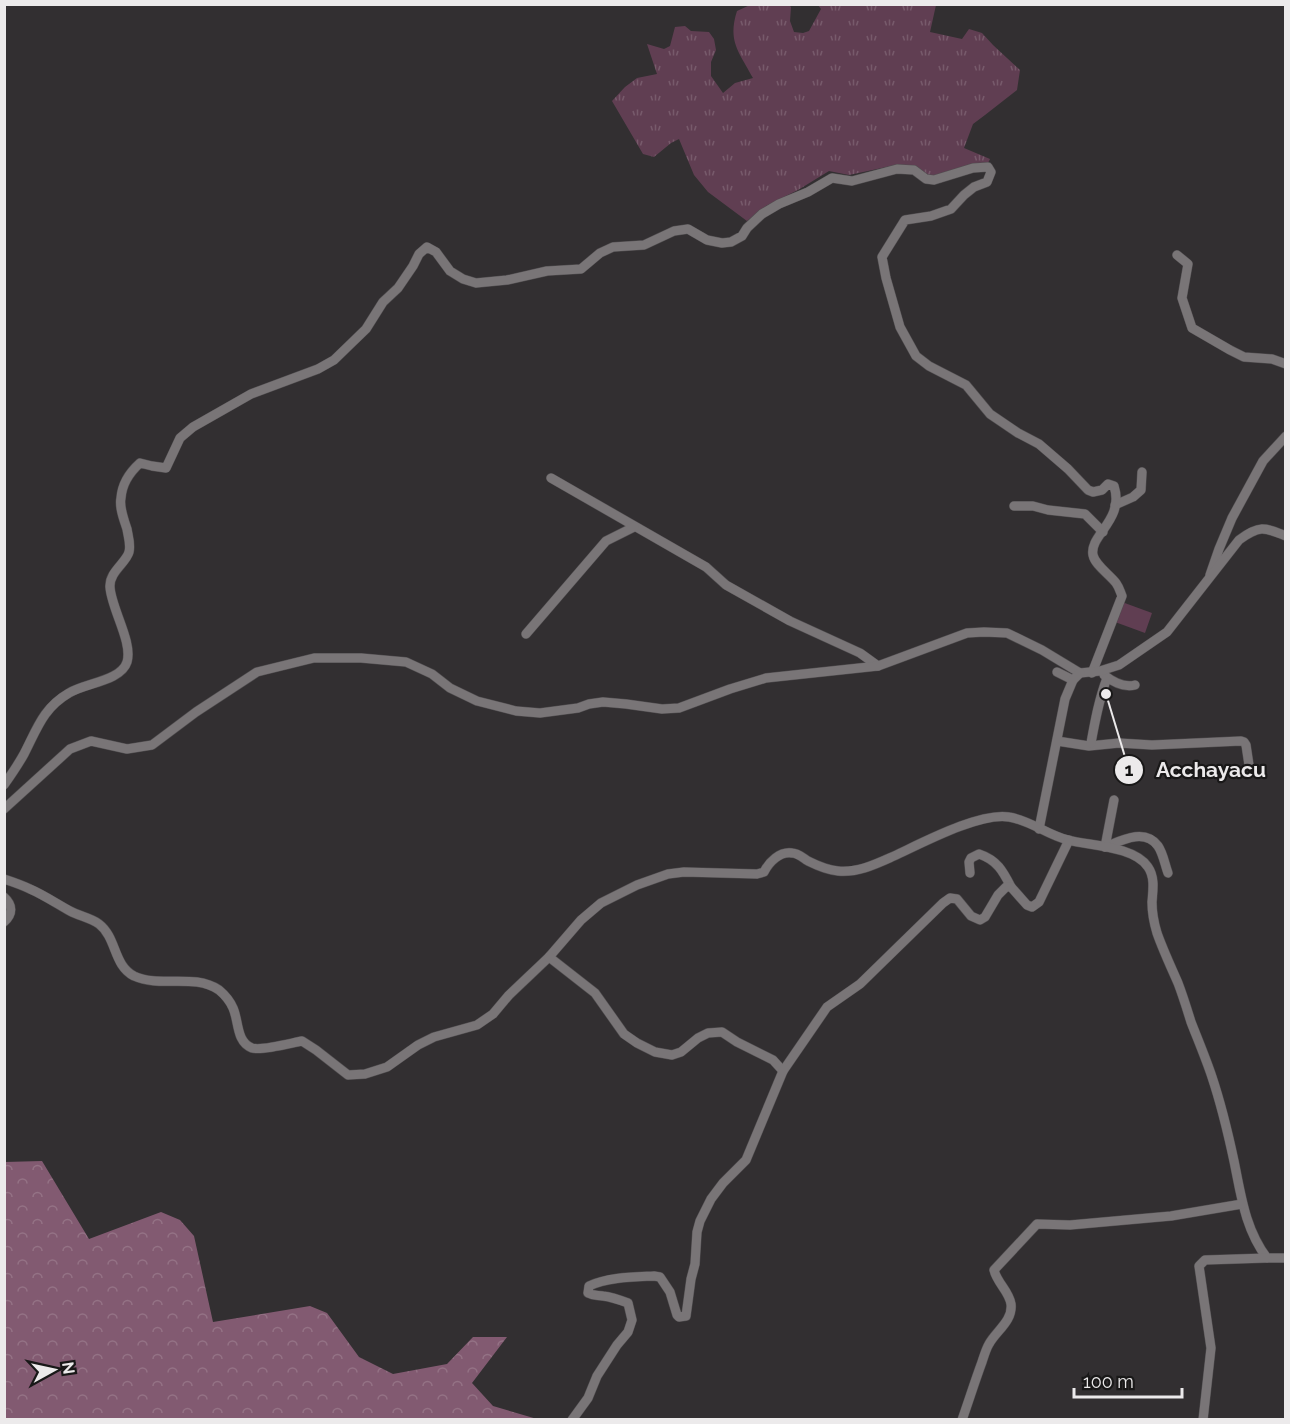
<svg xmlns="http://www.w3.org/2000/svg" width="1290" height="1424" viewBox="0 0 1290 1424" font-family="Raleway,sans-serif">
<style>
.grass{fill:url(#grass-tufts)}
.forest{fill:url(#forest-crowns)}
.garden{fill:#603e52}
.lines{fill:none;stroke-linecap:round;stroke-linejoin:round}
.minor-casing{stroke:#514e50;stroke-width:10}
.minor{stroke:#797577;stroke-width:9}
.leader{fill:none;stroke:#eceaeb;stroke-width:2}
.callout-dot{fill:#eceaeb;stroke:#191818;stroke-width:2}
.mark-label{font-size:18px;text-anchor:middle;font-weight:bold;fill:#111}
.callout-label{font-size:21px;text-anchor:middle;font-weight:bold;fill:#eceaeb;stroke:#191818;stroke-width:4.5;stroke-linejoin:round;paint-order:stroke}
</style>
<defs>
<pattern id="grass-tufts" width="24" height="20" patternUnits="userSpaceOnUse" patternTransform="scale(1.5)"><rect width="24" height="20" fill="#603e52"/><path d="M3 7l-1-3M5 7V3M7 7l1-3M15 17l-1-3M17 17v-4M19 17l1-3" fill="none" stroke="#775a6b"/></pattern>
<pattern id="forest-crowns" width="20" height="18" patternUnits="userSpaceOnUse" patternTransform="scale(1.5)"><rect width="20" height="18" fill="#825a71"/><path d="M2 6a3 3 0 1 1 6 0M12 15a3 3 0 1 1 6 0" fill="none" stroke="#947285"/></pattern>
</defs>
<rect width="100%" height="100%" fill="#322f31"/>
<path class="grass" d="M 750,5 L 789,5 L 791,7 L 790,21 L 794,32 L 803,33 L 809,31 L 821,9 L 818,5 L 958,5 L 958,6 L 936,5 L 930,32 L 962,39 L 969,29 L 982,33 L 993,45 L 1020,70 L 1017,90 L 985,115 L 973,124 L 964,148 L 990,159 L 986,167 L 935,179 L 896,165 L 849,175 L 829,171 L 798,190 L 766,206 L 747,221 L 708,192 L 694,175 L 679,139 L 671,143 L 654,157 L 643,154 L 612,101 L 625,87 L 637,78 L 657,74 L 647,44 L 664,49 L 670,46 L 675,27 L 685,26 L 691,31 L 709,32 L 714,39 L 716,50 L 711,62 L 711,76 L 723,93 L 735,83 L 753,78 C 740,53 727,42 737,11 Z"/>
<polygon class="forest" points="42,1161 89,1239 161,1212 180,1220 194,1236 213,1322 310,1306 327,1313 359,1357 393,1374 447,1364 473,1337 507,1337 472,1383 493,1406 537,1419 5,1419 5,1162"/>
<polygon class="garden" points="1122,602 1152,613 1145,633 1115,622"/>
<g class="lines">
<g class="minor-casing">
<g id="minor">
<polyline points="1177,255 1188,264 1182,298 1192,328 1230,350 1244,357 1272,359 1286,364"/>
<polyline points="551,478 706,567 726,585 790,621 860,653 878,666"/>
<polyline points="1115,505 1133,497 1141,490 1142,472"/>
<polyline points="1014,506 1033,506 1048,510 1085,514 1103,532"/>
<polyline points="1210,575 1219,549 1232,518 1263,461 1286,436"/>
<polyline points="526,634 606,541 634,527"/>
<polyline points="1057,672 1073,680"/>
<path d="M 1104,675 C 1113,682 1124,688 1135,685"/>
<polyline points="1057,741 1089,746 1119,743 1152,745 1241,741 1244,742 1246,745 1249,765"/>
<path d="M 1091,743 C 1095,721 1099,699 1107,678"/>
<path d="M 4,785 C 11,775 18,765 24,754 C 37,729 43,708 69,693 C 85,683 121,681 127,662 C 133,642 111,608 110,587 C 109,572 126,563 129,552 C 131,544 128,536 127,529 C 124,520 119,507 121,498 C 122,484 130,472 140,463 L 152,466 L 166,468 L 180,438 L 193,427 L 251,394 L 318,369 L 334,360 L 366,329 L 383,302 L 398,288 L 413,266 L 419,254 L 427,247 L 436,252 L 450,271 L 463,279 L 476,283 L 507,280 L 547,271 L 581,269 L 600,253 L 613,247 L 644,245 L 674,231 L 688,229 L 707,240 L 722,243 L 731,242 L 742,236 L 747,228 L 762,214 L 779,204 L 808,192 L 832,178 L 852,181 L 897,169 L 914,170 L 926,179 L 934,180 L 973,168 L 988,167 L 991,172 L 987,182 L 974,187 L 964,195 L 951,209 L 931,216 L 905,220 L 882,257 L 886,278 L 900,327 L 916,356 L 929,366 L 966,385 L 990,414 L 1018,433 L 1039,444 L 1068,469 L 1088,490 L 1093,492 L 1102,490 L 1108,484 L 1114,486 C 1125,520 1089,535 1093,555 C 1095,565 1109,574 1116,583 C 1119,587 1120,591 1122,596 L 1092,673"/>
<path d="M 4,809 L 70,749 L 91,741 L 127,749 L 152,745 L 196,712 L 257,672 L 314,658 L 361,658 L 406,662 L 432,674 L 450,688 L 477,701 L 516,711 L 540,713 L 578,708 L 589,704 L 603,702 L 626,704 L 662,709 L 679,708 L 730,689 L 766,678 L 878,666 L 967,633 L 984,632 L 1007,633 L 1042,650 L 1080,673 L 1100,671 L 1119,665 L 1167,632 L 1239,540 C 1259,525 1264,527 1286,536"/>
<polyline points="1039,829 1065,699 1073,680 1080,673"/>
<path d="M 1105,847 C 1122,840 1145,828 1158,846 C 1163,853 1165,865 1168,873"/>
<polyline points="1105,847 1114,800"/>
<path d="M 970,873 L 969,862 L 971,858 L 979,854 C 997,860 1003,871 1011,887"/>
<path d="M 4,879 C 13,882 22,885 30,889 C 44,895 57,904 70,911 C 79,916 91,918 99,924 C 117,938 113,965 134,976 C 160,988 194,973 219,990 C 225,995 230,1001 233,1008 C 239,1021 236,1042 252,1048 C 262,1051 291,1043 302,1041 L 316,1050 L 348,1075 L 365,1074 L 387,1067 L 418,1045 L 434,1037 L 477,1025 L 493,1014 L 509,995 L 549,957 L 581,920 L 601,903 L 637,885 L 668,874 L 684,872 L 757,874 L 764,872 C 769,862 780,851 792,853 C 798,853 803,858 808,861 C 818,866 827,870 838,871 C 858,873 876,864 894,856 C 922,843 980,812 1009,817 C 1030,820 1047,835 1068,840 C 1090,846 1134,846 1148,867 C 1155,877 1153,890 1152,902 C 1152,912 1154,923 1157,933 C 1163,950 1171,967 1178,983 C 1183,996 1187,1009 1191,1022 C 1198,1040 1206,1059 1212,1077 C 1221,1104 1228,1133 1234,1161 C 1241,1195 1245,1229 1267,1258 L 1286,1258"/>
<path d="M 4,897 C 13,905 13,914 4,922"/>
<polyline points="549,957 595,993 624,1034 637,1043 655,1052 672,1055 681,1052 698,1038 708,1033 722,1032 737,1042 773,1060 783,1071"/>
<path d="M 572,1420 L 588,1398 L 597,1376 L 617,1345 L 628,1332 L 632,1320 L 628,1303 C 620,1300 612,1297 603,1296 C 597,1295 594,1296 588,1293 L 589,1286 C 608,1277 633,1277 654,1276 L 660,1277 L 670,1292 L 677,1315 L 679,1317 L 686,1316 L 691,1279 L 695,1264 L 697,1232 L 700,1221 L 711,1199 L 723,1183 L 746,1160 L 783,1071 L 827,1007 L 860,984 L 943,903 L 950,898 L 957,899 L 971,916 L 980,920 L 985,917 L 998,895 L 1006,887 L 1011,887 L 1027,905 L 1032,907 L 1039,902 L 1069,840"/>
<path d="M 962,1420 C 969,1400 975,1381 982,1362 C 984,1356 986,1349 989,1344 C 996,1331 1013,1321 1011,1304 C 1009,1291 997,1283 994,1270 L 1037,1224 L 1070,1225 L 1171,1216 L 1242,1204"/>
<polyline points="1203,1420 1211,1348 1199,1266 1205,1260 1267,1258"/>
</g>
</g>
<use href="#minor" class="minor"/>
</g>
<path class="leader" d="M1106 694L1129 770"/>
<g class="callout-dot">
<circle cx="1106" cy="694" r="6"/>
<circle cx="1129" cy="770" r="15"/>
</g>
<g class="mark-label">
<text x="1129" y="776">1</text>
</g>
<g class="callout-label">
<text x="1211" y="777">Acchayacu</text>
</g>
<rect width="1290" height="1424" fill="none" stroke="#eceaeb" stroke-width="12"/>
<g transform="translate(54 1370) rotate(82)" stroke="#191818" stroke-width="4.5" paint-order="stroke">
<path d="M0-4.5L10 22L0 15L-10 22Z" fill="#eceaeb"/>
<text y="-9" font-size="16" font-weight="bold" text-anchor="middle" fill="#eceaeb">N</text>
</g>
<path d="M1074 1388v9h108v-9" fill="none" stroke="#eceaeb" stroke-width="3"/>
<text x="1083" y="1388" font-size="18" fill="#eceaeb" stroke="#191818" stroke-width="4.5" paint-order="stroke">100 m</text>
</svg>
